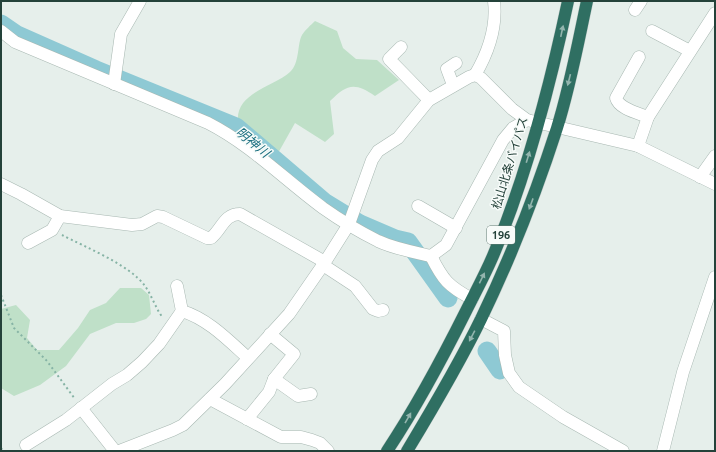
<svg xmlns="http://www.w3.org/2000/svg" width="716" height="452" viewBox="0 0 716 452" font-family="Ubuntu,'Noto Sans JP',sans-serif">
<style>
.green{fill:#bfe0c8}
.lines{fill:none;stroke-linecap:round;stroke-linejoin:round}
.river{stroke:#8ec9d4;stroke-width:19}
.minor-casing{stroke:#a8b8b2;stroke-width:13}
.highway-casing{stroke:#c2cac8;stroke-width:13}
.path{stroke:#86b3a5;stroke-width:2;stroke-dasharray:2 3;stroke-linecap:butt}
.minor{stroke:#fff;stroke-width:12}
.highway{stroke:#2f6f62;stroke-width:12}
.oneway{fill:#93b5ae}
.labels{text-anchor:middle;stroke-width:3;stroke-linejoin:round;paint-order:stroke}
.shield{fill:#f7fbf9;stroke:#637a73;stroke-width:1}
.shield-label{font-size:11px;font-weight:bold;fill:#24423a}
.street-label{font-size:12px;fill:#24423a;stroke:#f7fbf9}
.water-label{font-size:13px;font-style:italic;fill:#1c6f80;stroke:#f7fbf9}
</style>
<rect width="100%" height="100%" fill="#e6efeb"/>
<g class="green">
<path d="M 315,21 L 337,31 L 343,48 L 356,59 L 377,60 L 399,80 L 375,96 C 354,81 346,85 330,101 L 334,134 L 325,142 L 295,123 L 277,155 L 238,122 C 235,93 273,87 290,72 C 300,63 297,44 302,35 C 305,30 311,25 315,21 Z"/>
<polygon points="120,288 141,288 149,295 151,314 146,319 134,323 116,323 90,334 66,366 40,385 14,396 1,388 1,309 16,305 30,320 27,338 37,350 59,350 78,328 90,310 106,303"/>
</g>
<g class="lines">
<g class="river">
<polyline points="1,24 17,35 96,70 236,127 324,202 360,224 395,239 408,242 448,298"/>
<polyline points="487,351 500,370"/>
</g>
<g class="minor-casing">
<g id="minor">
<polyline points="635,10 641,1"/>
<path d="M 1,31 L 15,42 L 208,123 C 251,145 285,180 323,208 C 340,220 360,232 378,241 C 395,249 414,252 431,256 L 446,245 L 503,140 L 513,128 L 527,120"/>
<polyline points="652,31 690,51"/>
<polyline points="401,47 389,59 429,100"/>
<path d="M 639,57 L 616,98 C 619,109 638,113 648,117"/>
<path d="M 475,75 C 488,53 497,27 494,1"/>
<polyline points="114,84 121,34 140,1"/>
<polyline points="453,85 447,69 456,63"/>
<polyline points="638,146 648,117 715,13"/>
<polyline points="700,177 715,156"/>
<path d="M 1,184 L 21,194 L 60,216 L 132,225 L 142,224 L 157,216 L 163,217 L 207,238 L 211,238 C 222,229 224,214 240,214 L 325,262"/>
<polyline points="418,206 456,228"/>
<polyline points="28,243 52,230 60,216"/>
<path d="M 431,256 C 443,280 448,286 472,299"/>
<polyline points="323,265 355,286 373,309 378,311 383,310"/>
<path d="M 177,286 L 182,311 C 208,319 228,340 248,358"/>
<polyline points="481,319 504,331 505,355 509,373 519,387 563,417 623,451"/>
<polyline points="274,379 298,396 311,394"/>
<polyline points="210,399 281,437 301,437 312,440 320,443 328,451"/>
<polyline points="81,408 115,451"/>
<polyline points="247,419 269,392 274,379 294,354 270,334"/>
<polyline points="26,445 66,420 112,384 127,375 142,362 159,344 182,311"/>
<polyline points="119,451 173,430 183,425 225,384 289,314 325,262 349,224 372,160 378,151 398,138 429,100 469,77 475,75 481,78 512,109 527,120 638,146 715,184"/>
<polyline points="663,451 683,372 715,277"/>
</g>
</g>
<g class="highway-casing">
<g id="highway">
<path d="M 387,451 C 417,406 442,359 466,311 C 476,291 487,271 495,251 C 528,171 550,86 568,1"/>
<path d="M 407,451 C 433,408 459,364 481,319 C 511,257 536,193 557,128 C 570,87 578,43 587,1"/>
</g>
</g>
<g class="path">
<path d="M 62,235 C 85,247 130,265 145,286 C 152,296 156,309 163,318"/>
<polyline points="1,295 14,328 47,361 75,399"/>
<polyline points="1,448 3,451"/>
</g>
<use href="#minor" class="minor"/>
<use href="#highway" class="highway"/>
</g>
<defs><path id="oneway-solid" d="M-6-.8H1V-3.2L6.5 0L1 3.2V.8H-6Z"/></defs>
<g class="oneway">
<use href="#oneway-solid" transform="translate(562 31) rotate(-78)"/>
<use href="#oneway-solid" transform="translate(569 80) rotate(104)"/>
<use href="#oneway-solid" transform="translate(528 157) rotate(-73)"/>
<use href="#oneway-solid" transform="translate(531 204) rotate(110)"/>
<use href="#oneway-solid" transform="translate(482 278) rotate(-64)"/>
<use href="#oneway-solid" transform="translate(472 336) rotate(118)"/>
<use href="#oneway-solid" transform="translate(408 418) rotate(-60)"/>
</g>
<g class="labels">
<rect class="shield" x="487" y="226" width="28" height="18" rx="3"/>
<g class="shield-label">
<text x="501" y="239">196</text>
</g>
<g class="street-label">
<text transform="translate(510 163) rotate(-73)" y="4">松山北条バイパス</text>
</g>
<g class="water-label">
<text transform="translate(253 142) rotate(39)" y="5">明神川</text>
</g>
</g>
<rect width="716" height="452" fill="none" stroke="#24423a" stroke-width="4"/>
</svg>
